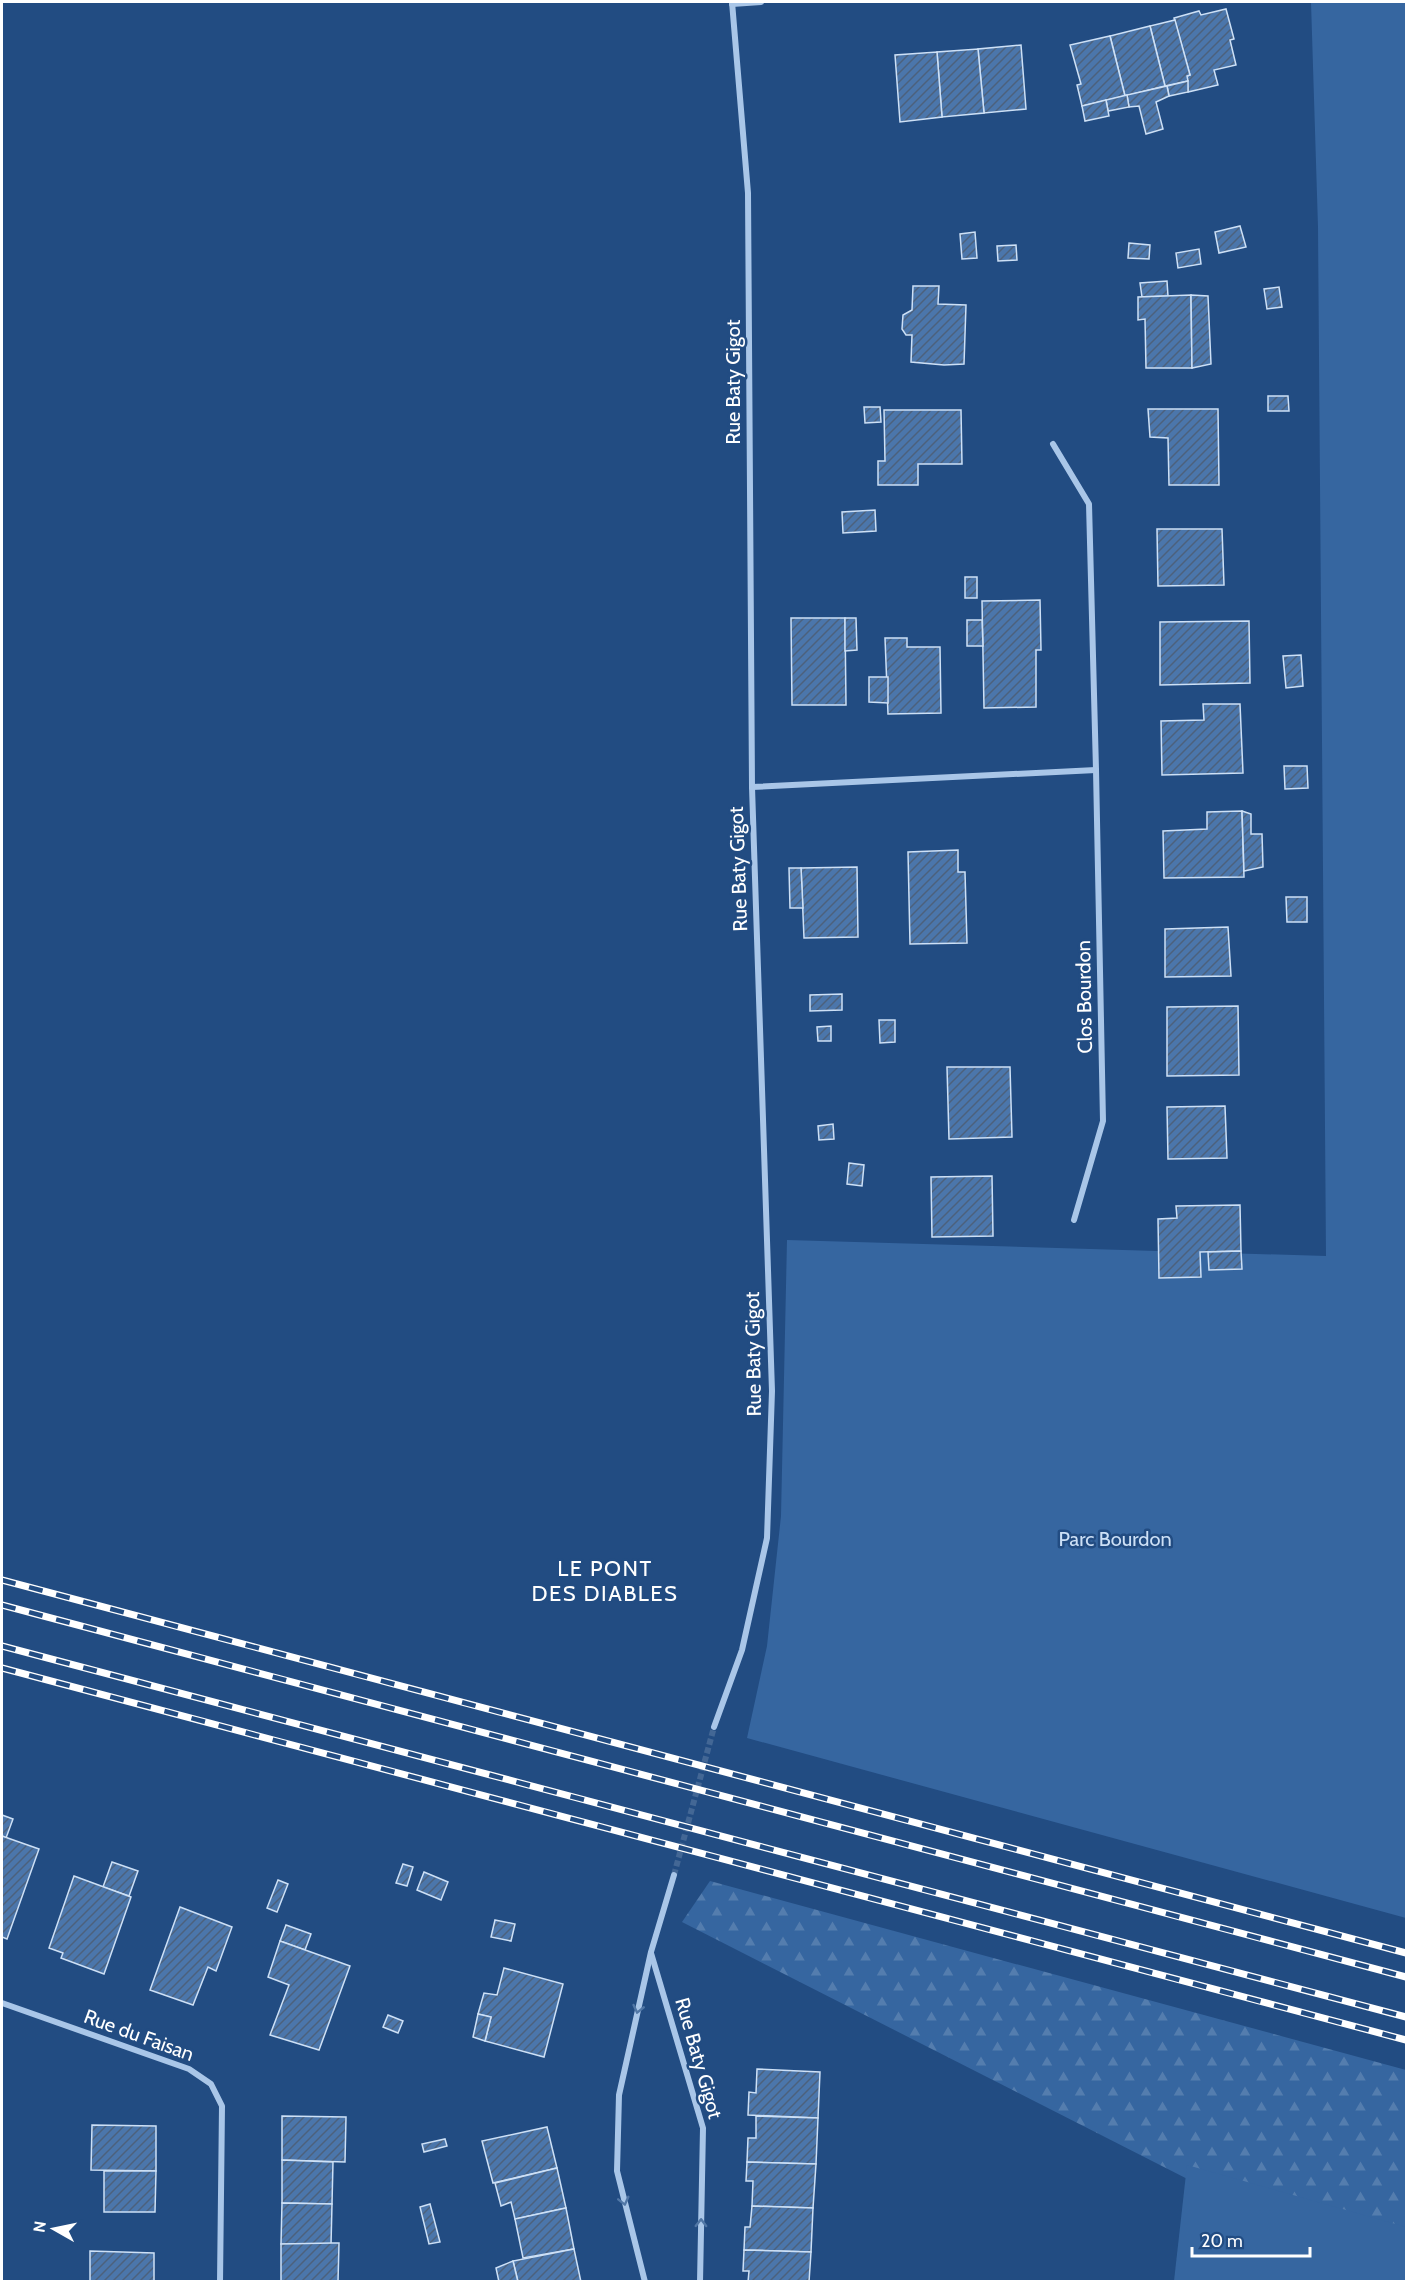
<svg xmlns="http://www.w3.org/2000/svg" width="1408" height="2283" viewBox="0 0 1408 2283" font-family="Cabin,sans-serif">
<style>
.forest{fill:url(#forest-firs)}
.park{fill:#3666a0}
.building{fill:url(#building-hatch);stroke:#cde0f6;stroke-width:1.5}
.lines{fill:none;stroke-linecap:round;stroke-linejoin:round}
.street-tunnel{stroke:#436795;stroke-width:6;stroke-dasharray:6 3;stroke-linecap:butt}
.street{stroke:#a9c6e8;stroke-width:6}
.rail-casing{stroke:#fff;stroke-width:7}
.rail{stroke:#224c82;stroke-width:4.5;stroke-dasharray:14;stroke-linecap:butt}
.oneway{stroke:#5177a6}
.labels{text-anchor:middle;stroke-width:5;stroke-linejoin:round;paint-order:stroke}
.street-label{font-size:20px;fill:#fff;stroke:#224c82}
.park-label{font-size:20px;fill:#cde0f6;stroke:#224c82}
.quarter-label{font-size:22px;letter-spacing:1.5px;fill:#fff;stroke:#224c82}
</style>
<defs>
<pattern id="forest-firs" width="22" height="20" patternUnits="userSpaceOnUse" patternTransform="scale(1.5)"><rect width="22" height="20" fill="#3666a0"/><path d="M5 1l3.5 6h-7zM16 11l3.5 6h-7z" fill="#547dae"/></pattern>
<pattern id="building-hatch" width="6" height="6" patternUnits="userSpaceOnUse" patternTransform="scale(1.5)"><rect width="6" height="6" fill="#4b76ab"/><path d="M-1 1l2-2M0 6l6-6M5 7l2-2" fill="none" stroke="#4c617c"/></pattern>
</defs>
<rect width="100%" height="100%" fill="#224c82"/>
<polygon class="forest" points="710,1881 1406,2070 1406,2281 1388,2281 682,1922"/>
<g class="park">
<polygon points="1311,2 1406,2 1406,1918 747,1738 767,1646 781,1516 787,1240 1326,1256 1318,227"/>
<polygon points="1187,2165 1406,2227 1406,2281 1174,2281"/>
</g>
<g class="building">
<polygon points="1226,9 1234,39 1230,40 1236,65 1214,70 1218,85 1188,92 1187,76 1190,75 1174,18 1199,11 1201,15"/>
<polygon points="1175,20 1190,75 1187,76 1188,81 1165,86 1150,26"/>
<polygon points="1150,26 1165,86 1125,96 1110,36"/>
<polygon points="1110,36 1125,96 1082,106 1077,85 1081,84 1070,45"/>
<polygon points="1021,45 1026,109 984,113 978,49"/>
<polygon points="978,49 984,113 942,117 937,52"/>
<polygon points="937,52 942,117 900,122 895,55"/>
<polygon points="1188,81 1188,92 1169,96 1167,86"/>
<polygon points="1167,86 1169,96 1156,102 1163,129 1146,134 1139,106 1129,107 1127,95"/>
<polygon points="1127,95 1129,107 1108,111 1106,100"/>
<polygon points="1106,100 1109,116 1085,121 1082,106"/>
<polygon points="1240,226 1246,247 1219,253 1215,232"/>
<polygon points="975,232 977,258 962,259 960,234"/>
<polygon points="1129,243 1150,245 1149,259 1128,258"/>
<polygon points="1016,245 1017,260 998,261 997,246"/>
<polygon points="1199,249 1201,264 1178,268 1176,253"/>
<polygon points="1167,281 1168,296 1142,297 1140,283"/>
<polygon points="913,286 939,286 938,304 966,305 964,364 944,365 911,362 912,335 906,335 902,329 903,315 912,310"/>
<polygon points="1279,287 1282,307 1267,309 1264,289"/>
<polygon points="1191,295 1192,368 1146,368 1145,319 1138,320 1138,297"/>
<polygon points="1191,295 1208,296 1211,364 1192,368"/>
<polygon points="1268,396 1288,396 1289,411 1268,411"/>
<polygon points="864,407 880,407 881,422 865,423"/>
<polygon points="1148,409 1218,409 1219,485 1169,485 1168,438 1150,437"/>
<polygon points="884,410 961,410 962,464 918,464 918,485 878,485 878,461 885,461"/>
<polygon points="875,510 876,531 843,533 842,512"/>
<polygon points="1157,529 1222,529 1224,585 1158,586"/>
<rect x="965" y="577" width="12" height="21"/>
<polygon points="1040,600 1041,650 1036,650 1036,707 984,708 982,601"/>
<polygon points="791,618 845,618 846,705 792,705"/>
<polygon points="845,618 856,618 857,650 845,651"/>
<polygon points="967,620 982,620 983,646 967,646"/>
<polygon points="1249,621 1250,683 1160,685 1160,622"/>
<polygon points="885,638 907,638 907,647 940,647 941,713 888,714"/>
<polygon points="1301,655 1303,686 1286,688 1283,656"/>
<polygon points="869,677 888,677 888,703 869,702"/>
<polygon points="1203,704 1240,704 1243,773 1162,775 1161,721 1204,720"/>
<polygon points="1284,766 1307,766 1308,788 1285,789"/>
<polygon points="1242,811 1244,877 1164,878 1163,831 1207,829 1207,812"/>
<polygon points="1242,811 1251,814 1251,834 1262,834 1263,867 1244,871"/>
<polygon points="958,850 958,872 965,872 967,943 910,944 908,852"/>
<polygon points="857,867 858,937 804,938 801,868"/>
<polygon points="789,868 801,868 803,908 790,908"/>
<polygon points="1286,897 1307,897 1307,922 1287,922"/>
<polygon points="1228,927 1231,976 1165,977 1165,929"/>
<polygon points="842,994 842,1010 810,1011 810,995"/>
<polygon points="1238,1006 1239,1075 1167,1076 1167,1007"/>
<polygon points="879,1020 895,1020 895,1042 880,1043"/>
<polygon points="831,1026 831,1041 818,1041 817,1027"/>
<polygon points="947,1067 1010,1067 1012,1137 949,1139"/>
<polygon points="1225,1106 1227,1158 1168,1159 1167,1107"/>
<polygon points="833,1124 834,1139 819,1140 818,1126"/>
<polygon points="849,1163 864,1165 862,1186 847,1184"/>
<polygon points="992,1176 993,1236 932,1237 931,1177"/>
<polygon points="1240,1205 1241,1251 1200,1252 1201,1277 1159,1278 1158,1219 1177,1218 1176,1206"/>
<polygon points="1241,1251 1242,1269 1209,1270 1208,1252"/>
<polygon points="2,1815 13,1819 6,1838 2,1836"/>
<polygon points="2,1836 39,1849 7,1939 2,1937"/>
<polygon points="112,1862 138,1871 129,1896 103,1887"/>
<polygon points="403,1864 413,1867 407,1886 396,1883"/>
<polygon points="424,1872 448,1882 441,1900 417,1890"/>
<polygon points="74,1876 131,1897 104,1974 61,1958 63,1953 49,1948"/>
<polygon points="278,1880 288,1884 277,1912 267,1908"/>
<polygon points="180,1907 232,1927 216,1971 208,1967 193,2005 150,1990"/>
<polygon points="495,1920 515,1924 511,1941 491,1937"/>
<polygon points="286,1925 311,1934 305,1950 280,1941"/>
<polygon points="280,1941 350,1966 319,2050 270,2035 289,1985 268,1977"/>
<polygon points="504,1968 563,1984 544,2057 485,2041 491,2017 478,2014 484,1993 497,1995"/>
<polygon points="478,2014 491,2017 485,2041 473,2037"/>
<polygon points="388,2015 403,2021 398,2033 383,2027"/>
<polygon points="757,2069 820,2072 818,2118 748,2115 749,2092 756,2093"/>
<polygon points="282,2116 346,2117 345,2162 282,2160"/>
<polygon points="756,2116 818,2118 816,2164 747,2162 748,2138 756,2138"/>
<polygon points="92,2125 156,2126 156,2171 91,2170"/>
<polygon points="547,2127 557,2168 493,2183 482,2141"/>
<polygon points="445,2139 447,2146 424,2152 422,2144"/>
<polygon points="282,2160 333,2162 332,2204 282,2203"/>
<polygon points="747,2162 816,2164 813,2208 752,2206 753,2181 746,2181"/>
<polygon points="557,2168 566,2208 515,2219 511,2202 501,2206 495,2183"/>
<polygon points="104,2171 156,2171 155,2212 104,2212"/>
<polygon points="282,2203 332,2204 331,2245 281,2244"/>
<polygon points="430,2204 440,2242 429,2244 420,2207"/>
<polygon points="752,2206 813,2208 811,2252 744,2250 745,2227 750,2227"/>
<polygon points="566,2208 574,2249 523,2258 515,2219"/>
<polygon points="332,2243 339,2243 338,2282 281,2282 281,2244"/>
<polygon points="574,2249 581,2282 518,2282 513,2261"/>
<polygon points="744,2250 811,2252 809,2282 748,2282 749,2271 743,2271"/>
<polygon points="90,2251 154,2253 154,2282 90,2282"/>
<polygon points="513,2261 518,2282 499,2282 496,2268"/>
</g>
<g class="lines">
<polyline class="street-tunnel" points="674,1875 714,1727"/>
<g class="street">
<polyline points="732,4 761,2"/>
<polyline points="1053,444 1089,504 1096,770 1103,1121 1074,1220"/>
<polyline points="752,787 1096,770"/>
<polyline points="714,1727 742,1650 767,1538 772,1391 752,787 748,193 732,2"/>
<polyline points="651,1953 703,2128 700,2282"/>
<polyline points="2,2003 189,2069 211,2084 222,2106 220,2282"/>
<polyline points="645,2282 617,2171 619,2095 651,1952 674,1875"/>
</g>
<g class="rail-casing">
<g id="rail">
<polyline points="2,1580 1406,1953"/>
<polyline points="2,1605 1406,1977"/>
<polyline points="2,1646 1406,2017"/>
<polyline points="2,1668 1406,2040"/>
</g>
</g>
<use href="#rail" class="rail"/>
</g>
<defs><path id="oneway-chevron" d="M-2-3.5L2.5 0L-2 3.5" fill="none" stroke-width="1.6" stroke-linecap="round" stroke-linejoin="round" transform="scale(1.5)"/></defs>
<g class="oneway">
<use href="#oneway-chevron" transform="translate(638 2009) rotate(103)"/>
<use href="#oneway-chevron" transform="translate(624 2201) rotate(76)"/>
<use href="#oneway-chevron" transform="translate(701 2223) rotate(-89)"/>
</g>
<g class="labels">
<g class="street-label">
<text transform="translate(733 382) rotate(-90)" y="7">Rue Baty Gigot</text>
<text transform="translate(738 869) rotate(-92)" y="7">Rue Baty Gigot</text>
<text transform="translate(1084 997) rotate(-91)" y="7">Clos Bourdon</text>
<text transform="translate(753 1354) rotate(-91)" y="7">Rue Baty Gigot</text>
<text transform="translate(139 2035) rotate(20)" y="7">Rue du Faisan</text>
<text transform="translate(699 2058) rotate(74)" y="7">Rue Baty Gigot</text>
</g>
<g class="park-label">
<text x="1115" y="1546">Parc Bourdon</text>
</g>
<g class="quarter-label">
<text x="605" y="1576">LE PONT<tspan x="605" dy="25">DES DIABLES</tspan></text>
</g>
</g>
<rect width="1408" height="2283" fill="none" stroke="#ffffff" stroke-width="6"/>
<g transform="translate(54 2229) rotate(279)" stroke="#224c82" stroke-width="4.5" paint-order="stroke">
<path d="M0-4.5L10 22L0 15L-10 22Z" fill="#ffffff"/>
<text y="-9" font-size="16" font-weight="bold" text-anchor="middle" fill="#ffffff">N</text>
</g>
<path d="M1192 2247v9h118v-9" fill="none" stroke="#ffffff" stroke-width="3"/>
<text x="1201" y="2247" font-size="18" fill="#ffffff" stroke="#224c82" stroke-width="4.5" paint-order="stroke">20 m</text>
</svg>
